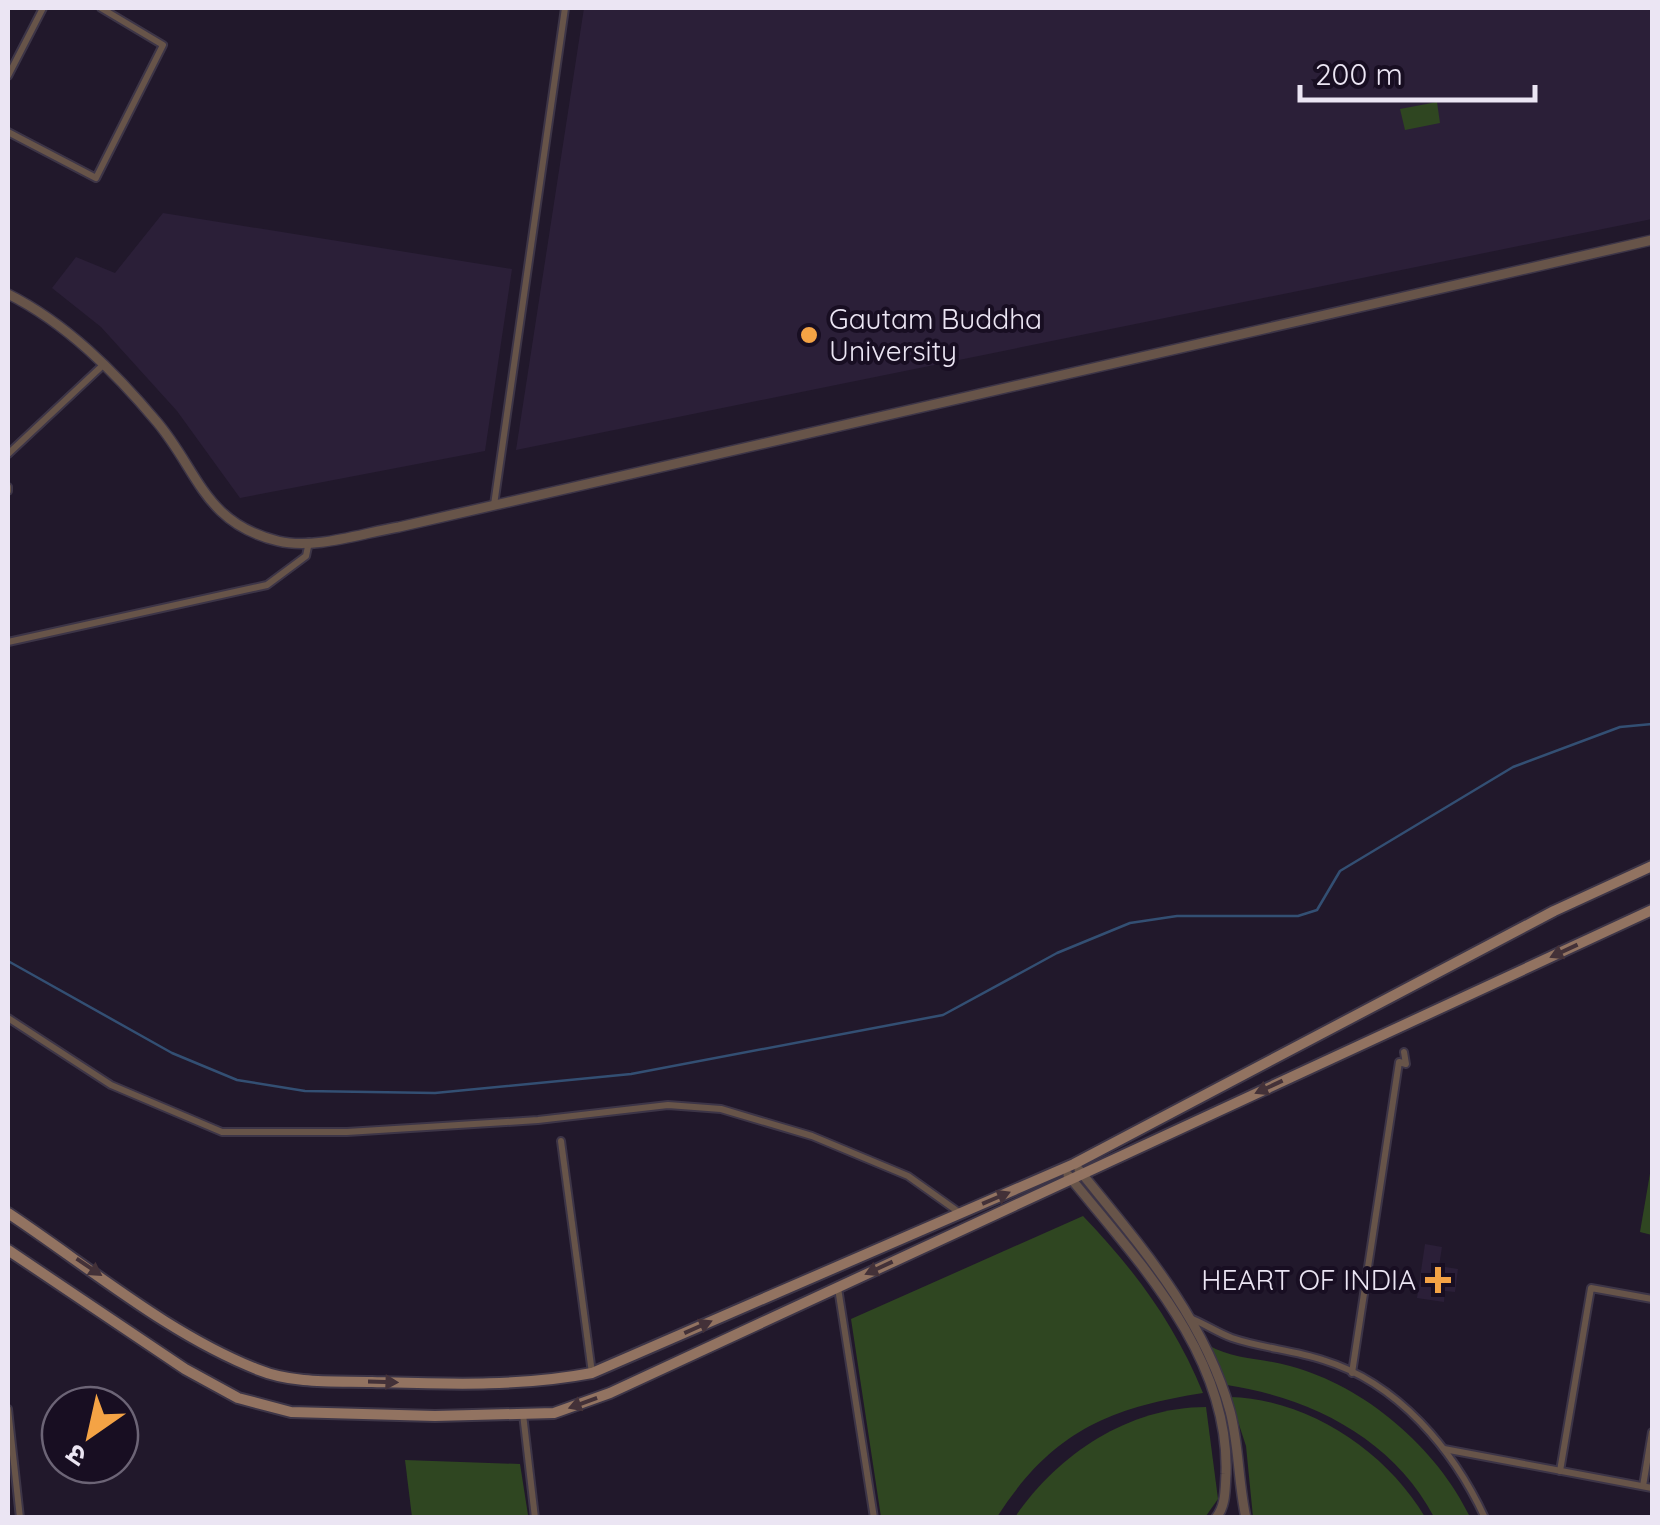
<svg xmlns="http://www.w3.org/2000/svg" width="1660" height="1525" viewBox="0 0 1660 1525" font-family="Quicksand,'Noto Sans Devanagari',sans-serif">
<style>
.built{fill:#2b1f38}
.green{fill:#2f4621}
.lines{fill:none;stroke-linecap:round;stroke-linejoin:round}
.stream{stroke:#334f73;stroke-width:2.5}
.minor-casing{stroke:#3d3547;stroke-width:10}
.tertiary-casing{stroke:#3d3547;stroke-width:12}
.secondary-casing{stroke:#3d3547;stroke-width:14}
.minor{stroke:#675449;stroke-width:6}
.tertiary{stroke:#675449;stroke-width:9}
.secondary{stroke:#927361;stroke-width:10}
.oneway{fill:#433138}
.poi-dot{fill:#f4a345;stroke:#180e22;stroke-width:4}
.labels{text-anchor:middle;stroke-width:8;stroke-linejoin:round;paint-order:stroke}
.poi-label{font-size:28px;fill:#ebe5f3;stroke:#180e22;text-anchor:start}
</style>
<rect width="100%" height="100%" fill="#21182b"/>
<g class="built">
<polygon points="584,8 1652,8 1652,219 516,450"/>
<polygon points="163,213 512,269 485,451 240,498 177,411 101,327 52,288 76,257 115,273"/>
<polygon points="1425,1244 1442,1247 1439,1266 1458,1269 1455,1292 1445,1291 1444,1302 1417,1298"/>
</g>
<g class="green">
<polygon points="1437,102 1440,123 1405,130 1400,109"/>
<polygon points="1652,1162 1652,1235 1640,1232"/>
<path d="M 1083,1216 C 1134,1269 1175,1324 1203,1393 C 1107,1408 1051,1433 997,1517 L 881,1517 L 851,1319 Z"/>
<path d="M 1208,1345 C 1234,1360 1262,1358 1290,1366 C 1365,1386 1437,1448 1470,1517 L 1434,1517 C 1393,1439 1312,1398 1227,1385 Z"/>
<path d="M 1230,1397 C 1308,1399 1386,1451 1425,1517 L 1253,1517 L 1246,1446 Z"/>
<path d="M 1206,1407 L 1218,1499 L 1206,1516 L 1015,1517 C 1057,1455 1128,1407 1206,1407 Z"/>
<polygon points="405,1460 520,1464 528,1515 412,1517"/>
</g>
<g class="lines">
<polyline class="stream" points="8,961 172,1053 237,1080 305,1091 435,1093 631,1074 943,1015 1057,953 1130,923 1177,916 1298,916 1317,910 1340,871 1513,767 1620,727 1652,724"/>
<g class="minor-casing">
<g id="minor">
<polyline points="8,76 43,8"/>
<polyline points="8,132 96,178 163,45 101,8"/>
<polyline points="8,454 102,366"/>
<polyline points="8,487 8,491"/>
<polyline points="494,505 565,8"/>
<polyline points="8,642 267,585 306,556 309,542"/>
<polyline points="8,1018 111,1085 222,1132 347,1132 538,1120 668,1105 721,1109 812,1136 908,1176 960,1213"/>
<polyline points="561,1141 592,1373"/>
<polyline points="838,1288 874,1518"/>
<path d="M 1190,1318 C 1205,1324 1218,1333 1232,1338 C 1261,1348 1293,1350 1323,1360 C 1398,1383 1453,1449 1485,1518"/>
<polyline points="1352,1373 1399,1062 1406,1064 1404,1052"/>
<polyline points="8,1409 20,1518"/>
<polyline points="523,1414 535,1518"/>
<polyline points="1444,1449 1652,1488"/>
<polyline points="1560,1471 1591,1288 1652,1299"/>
<polyline points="1643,1486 1652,1432"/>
</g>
</g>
<g class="tertiary-casing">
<g id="tertiary">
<path d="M 8,294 C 66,323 115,372 157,422 C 199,472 204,523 278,541 C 315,550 362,533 399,527 L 1652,240"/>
<path d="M 1079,1170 C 1139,1244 1204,1317 1230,1411 C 1239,1445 1238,1482 1246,1518"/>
<path d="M 1068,1175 C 1137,1260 1230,1355 1226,1474 C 1225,1490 1226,1505 1216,1518"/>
</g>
</g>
<g class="secondary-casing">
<g id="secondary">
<path d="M 8,1213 C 88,1266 169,1335 259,1370 C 293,1384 336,1381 372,1382 C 446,1384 519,1387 592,1373 L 1074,1164 L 1554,911 L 1652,866"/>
<polyline points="8,1250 185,1369 238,1398 291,1412 435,1416 554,1413 610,1393 1652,910"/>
</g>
</g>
<use href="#minor" class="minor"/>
<use href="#tertiary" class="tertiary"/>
<use href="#secondary" class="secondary"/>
</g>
<defs><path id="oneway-solid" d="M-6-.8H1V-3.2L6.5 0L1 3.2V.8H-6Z" transform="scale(2.5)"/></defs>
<g class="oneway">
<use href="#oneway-solid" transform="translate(1564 951) rotate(155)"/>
<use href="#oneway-solid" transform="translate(1269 1087) rotate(155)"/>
<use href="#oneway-solid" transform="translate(996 1198) rotate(-23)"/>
<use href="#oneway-solid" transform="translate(89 1267) rotate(34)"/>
<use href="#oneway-solid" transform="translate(879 1268) rotate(155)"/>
<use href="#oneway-solid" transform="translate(698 1327) rotate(-24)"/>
<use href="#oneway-solid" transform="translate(383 1382) rotate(2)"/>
<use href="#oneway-solid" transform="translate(583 1403) rotate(160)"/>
</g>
<g class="poi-dot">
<circle cx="809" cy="335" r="10"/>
<path d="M1433 1265h10v10h10v10h-10v10h-10v-10h-10v-10h10z"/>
</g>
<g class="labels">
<g class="poi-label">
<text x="829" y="329">Gautam Buddha<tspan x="829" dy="32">University</tspan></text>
<text x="1416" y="1290" text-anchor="end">HEART OF INDIA</text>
</g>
</g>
<rect width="1660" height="1525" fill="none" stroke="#ebe5f3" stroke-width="20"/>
<g transform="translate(90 1435) rotate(214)"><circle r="48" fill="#180e22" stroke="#6c6476" stroke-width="2.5"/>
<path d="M0-8L18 38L0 25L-18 38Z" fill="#f4a345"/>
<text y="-15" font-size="28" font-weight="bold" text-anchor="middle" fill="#ebe5f3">उ</text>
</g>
<path d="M1300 85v15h235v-15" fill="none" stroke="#ebe5f3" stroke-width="5"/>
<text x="1315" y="85" font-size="30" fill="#ebe5f3" stroke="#180e22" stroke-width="8" paint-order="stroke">200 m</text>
</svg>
